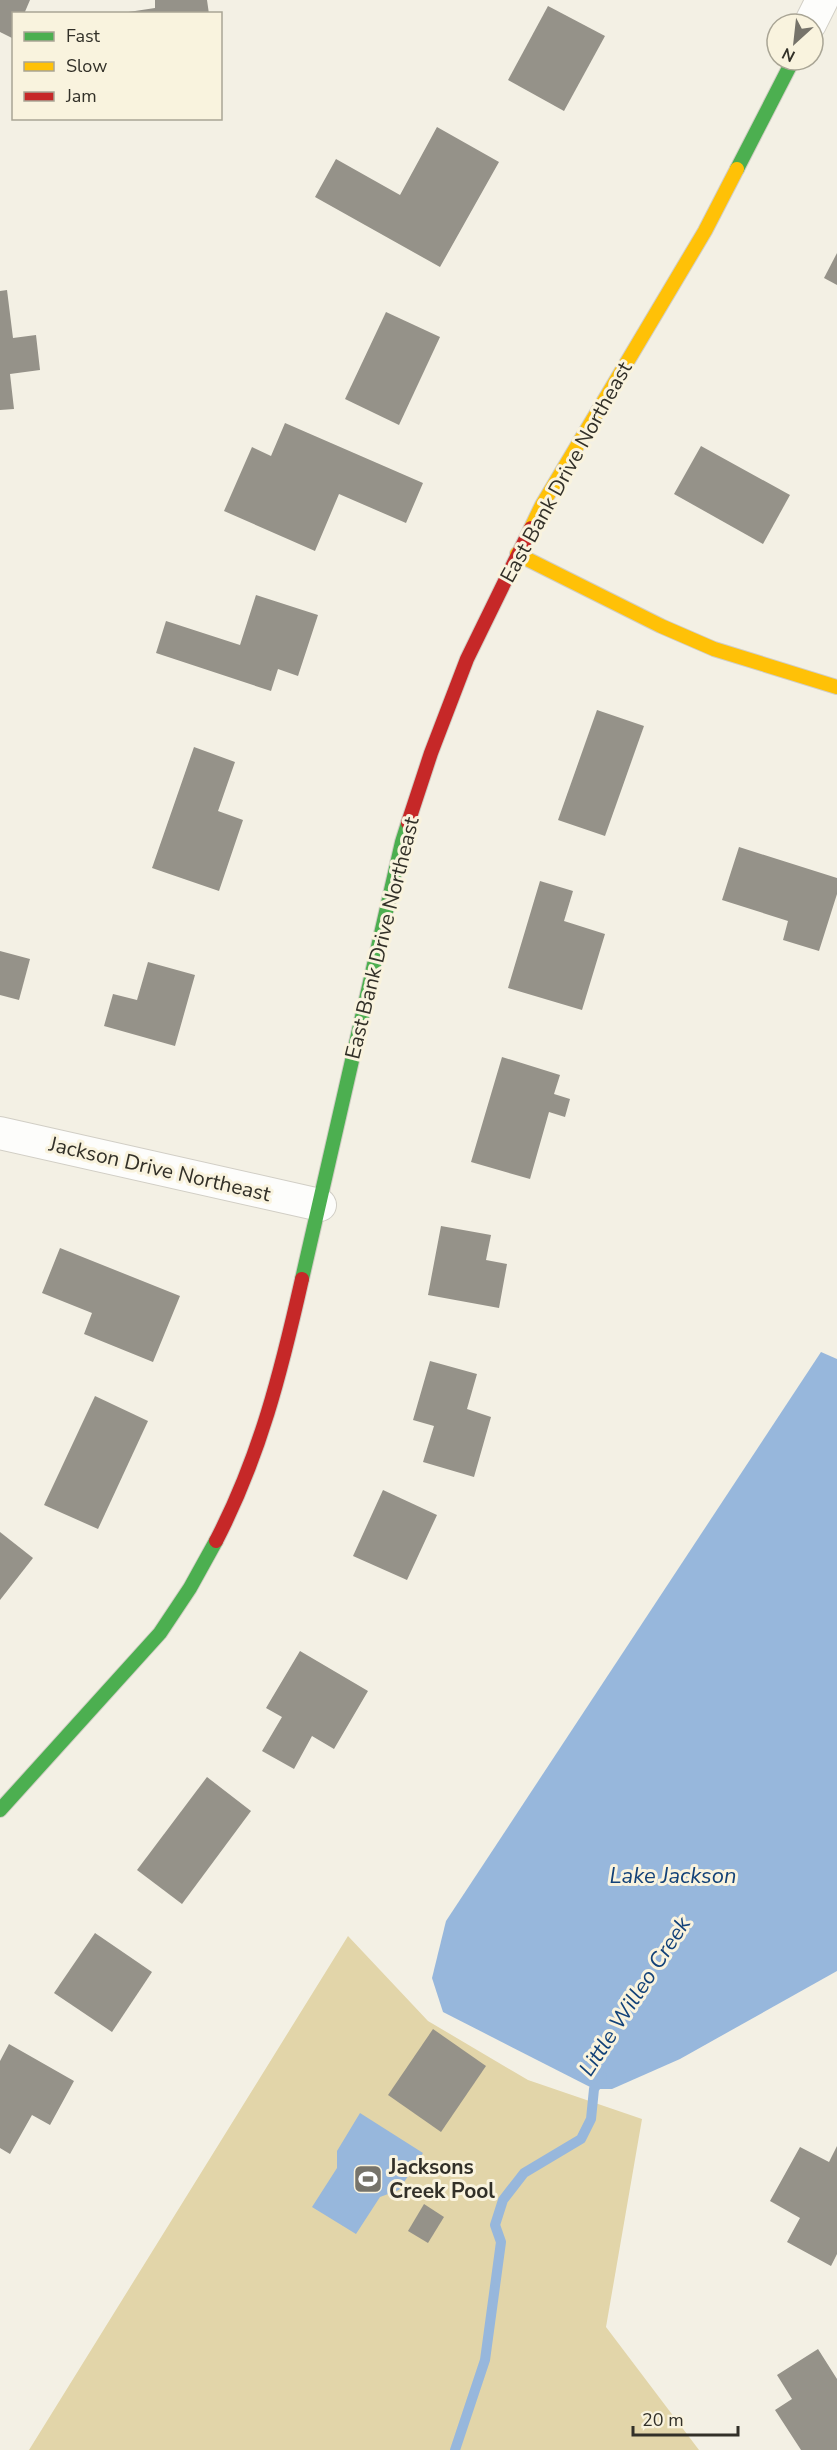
<svg xmlns="http://www.w3.org/2000/svg" width="837" height="2450" viewBox="0 0 837 2450" font-family="'Nunito Sans',sans-serif">
<style>
.green{fill:#e2d5a9}
.water{fill:#97b7dc}
.lines{fill:none;stroke-linecap:round;stroke-linejoin:round}
.stream{stroke:#97b7dc;stroke-width:10}
.building{fill:#959289}
.street-casing{stroke:#d1cec5;stroke-width:34}
.fast-casing{stroke:#d1cec5;stroke-width:16}
.slow-casing{stroke:#d1cec5;stroke-width:16}
.jam-casing{stroke:#d1cec5;stroke-width:16}
.street{stroke:#fdfdfb;stroke-width:32}
.fast{stroke:#4caf50;stroke-width:14}
.slow{stroke:#ffc107;stroke-width:14}
.jam{stroke:#c62828;stroke-width:14}
.labels{text-anchor:middle;stroke-width:6;stroke-linejoin:round;paint-order:stroke}
.street-label{font-size:21px;fill:#323028;stroke:#f9f3de}
.poi-label{font-size:21px;font-weight:bold;fill:#323028;stroke:#f9f3de;text-anchor:start}
.water-label{font-size:22px;font-style:italic;fill:#134278;stroke:#f9f3de}
</style>
<rect width="100%" height="100%" fill="#f3f0e4"/>
<polygon class="green" points="348,1936 428,2021 528,2080 642,2119 606,2327 699,2450 29,2450"/>
<g class="water">
<polygon points="821,1352 837,1359 837,1971 680,2059 612,2089 594,2089 443,2012 432,1978 446,1921"/>
<polygon points="360,2113 423,2153 399,2190 380,2197 356,2234 312,2207 337,2168 337,2151"/>
</g>
<g class="lines">
<polyline class="stream" points="455,2450 485,2360 501,2242 495,2225 503,2200 524,2173 581,2139 591,2119 594,2089 602,2077"/>
</g>
<g class="building">
<polygon points="0,0 30,0 24,14 14,14 12,38 0,32"/>
<polygon points="155,0 207,0 209,14 115,14 155,8"/>
<polygon points="548,6 605,36 564,111 508,80"/>
<polygon points="437,127 499,162 440,267 315,197 336,159 400,195"/>
<polygon points="837,253 837,285 824,278"/>
<polygon points="7,290 13,338 36,335 40,370 10,374 14,409 0,410 0,291"/>
<polygon points="386,312 440,337 399,425 345,399"/>
<polygon points="285,423 423,483 406,523 339,494 315,551 224,511 252,447 271,456"/>
<polygon points="701,446 790,495 763,544 674,494"/>
<polygon points="256,595 318,615 298,676 278,669 271,691 156,653 166,621 240,645"/>
<polygon points="597,710 644,726 605,836 558,820"/>
<polygon points="194,747 235,762 218,811 243,820 219,891 152,868"/>
<polygon points="739,847 837,878 837,894 819,951 783,940 788,921 722,900"/>
<polygon points="540,881 573,891 564,921 605,934 582,1010 508,988"/>
<polygon points="0,951 30,959 19,1000 0,995"/>
<polygon points="148,962 195,975 175,1046 104,1026 113,994 137,1000"/>
<polygon points="502,1057 560,1075 554,1094 570,1099 565,1117 549,1112 530,1179 471,1162"/>
<polygon points="441,1226 491,1235 486,1260 507,1264 499,1308 428,1295"/>
<polygon points="60,1248 180,1296 153,1362 84,1334 92,1313 42,1293"/>
<polygon points="430,1361 477,1374 467,1409 491,1417 474,1477 423,1462 434,1426 413,1420"/>
<polygon points="95,1396 148,1421 98,1529 44,1505"/>
<polygon points="383,1490 437,1515 407,1580 353,1556"/>
<polygon points="0,1532 33,1558 0,1600"/>
<polygon points="300,1651 368,1691 334,1749 312,1736 294,1769 262,1751 282,1717 266,1708"/>
<polygon points="207,1777 251,1811 182,1904 137,1870"/>
<polygon points="95,1933 152,1972 112,2032 54,1993"/>
<polygon points="433,2029 486,2066 441,2132 388,2095"/>
<polygon points="9,2044 74,2081 50,2125 32,2115 10,2154 0,2148 0,2061"/>
<polygon points="837,2146 837,2254 831,2266 787,2242 800,2218 770,2201 800,2147 829,2162"/>
<polygon points="424,2204 444,2217 428,2243 408,2231"/>
<polygon points="818,2349 837,2379 837,2450 801,2450 775,2410 792,2399 777,2375"/>
</g>
<g class="lines">
<g class="street-casing">
<g id="street">
<polyline points="810,24 822,0"/>
<polyline points="0,1133 320,1205"/>
</g>
</g>
<g class="fast-casing">
<g id="fast">
<polyline points="737,169 793,60"/>
<polyline points="302,1279 402,842 408,823"/>
<polyline points="0,1810 160,1633 190,1588 216,1541"/>
</g>
</g>
<g class="slow-casing">
<g id="slow">
<polyline points="531,528 542,505 705,231 737,169"/>
<polyline points="517,554 661,626 714,649 837,687"/>
</g>
</g>
<g class="jam-casing">
<g id="jam">
<polyline points="408,823 431,753 467,659 531,528"/>
<path d="M 216,1541 C 260,1456 281,1372 302,1279"/>
</g>
</g>
<use href="#street" class="street"/>
<use href="#fast" class="fast"/>
<use href="#slow" class="slow"/>
<use href="#jam" class="jam"/>
</g>
<defs>
<g id="stadium-square" transform="scale(1.5)"><rect x="-9" y="-9" width="18" height="18" rx="4" fill="#76736a" stroke="#f9f3de"/><path d="M0-5a6.5 5 0 1 0 0 10a6.5 5 0 1 0 0-10ZM-3.5-1.8h7v3.6h-7Z" fill="#fff"/></g>
</defs>
<g fill-rule="evenodd">
<use href="#stadium-square" x="368" y="2179"/>
</g>
<g class="labels">
<g class="street-label">
<text transform="translate(566 472) rotate(-61)" y="7">East Bank Drive Northeast</text>
<text transform="translate(382 938) rotate(-76)" y="7">East Bank Drive Northeast</text>
<text transform="translate(160 1169) rotate(13)" y="7">Jackson Drive Northeast</text>
</g>
<g class="poi-label">
<text x="389" y="2174">Jacksons<tspan x="389" dy="24">Creek Pool</tspan></text>
</g>
<g class="water-label">
<text x="673" y="1883">Lake Jackson</text>
<text transform="translate(634 1996) rotate(-57)" y="8">Little Willeo Creek</text>
</g>
</g>
<rect x="12" y="12" width="210" height="108" fill="#f9f3de" stroke="#a9a595" stroke-width="1.5"/>
<rect x="24" y="32" width="30" height="9" fill="#4caf50" stroke="#a9a595" stroke-width="1.5"/>
<text x="66" y="42" font-size="18" fill="#323028">Fast</text>
<rect x="24" y="62" width="30" height="9" fill="#ffc107" stroke="#a9a595" stroke-width="1.5"/>
<text x="66" y="72" font-size="18" fill="#323028">Slow</text>
<rect x="24" y="92" width="30" height="9" fill="#c62828" stroke="#a9a595" stroke-width="1.5"/>
<text x="66" y="102" font-size="18" fill="#323028">Jam</text>
<g transform="translate(795 42) rotate(207)"><circle r="28" fill="#f9f3de" stroke="#a9a595" stroke-width="1.5"/>
<path d="M0-4.5L10 22L0 15L-10 22Z" fill="#76736a"/>
<text y="-9" font-size="16" font-weight="bold" text-anchor="middle" fill="#323028">N</text>
</g>
<path d="M633 2426v9h105v-9" fill="none" stroke="#323028" stroke-width="3"/>
<text x="642" y="2426" font-size="18" fill="#323028" stroke="#f9f3de" stroke-width="4.5" paint-order="stroke">20 m</text>
</svg>
